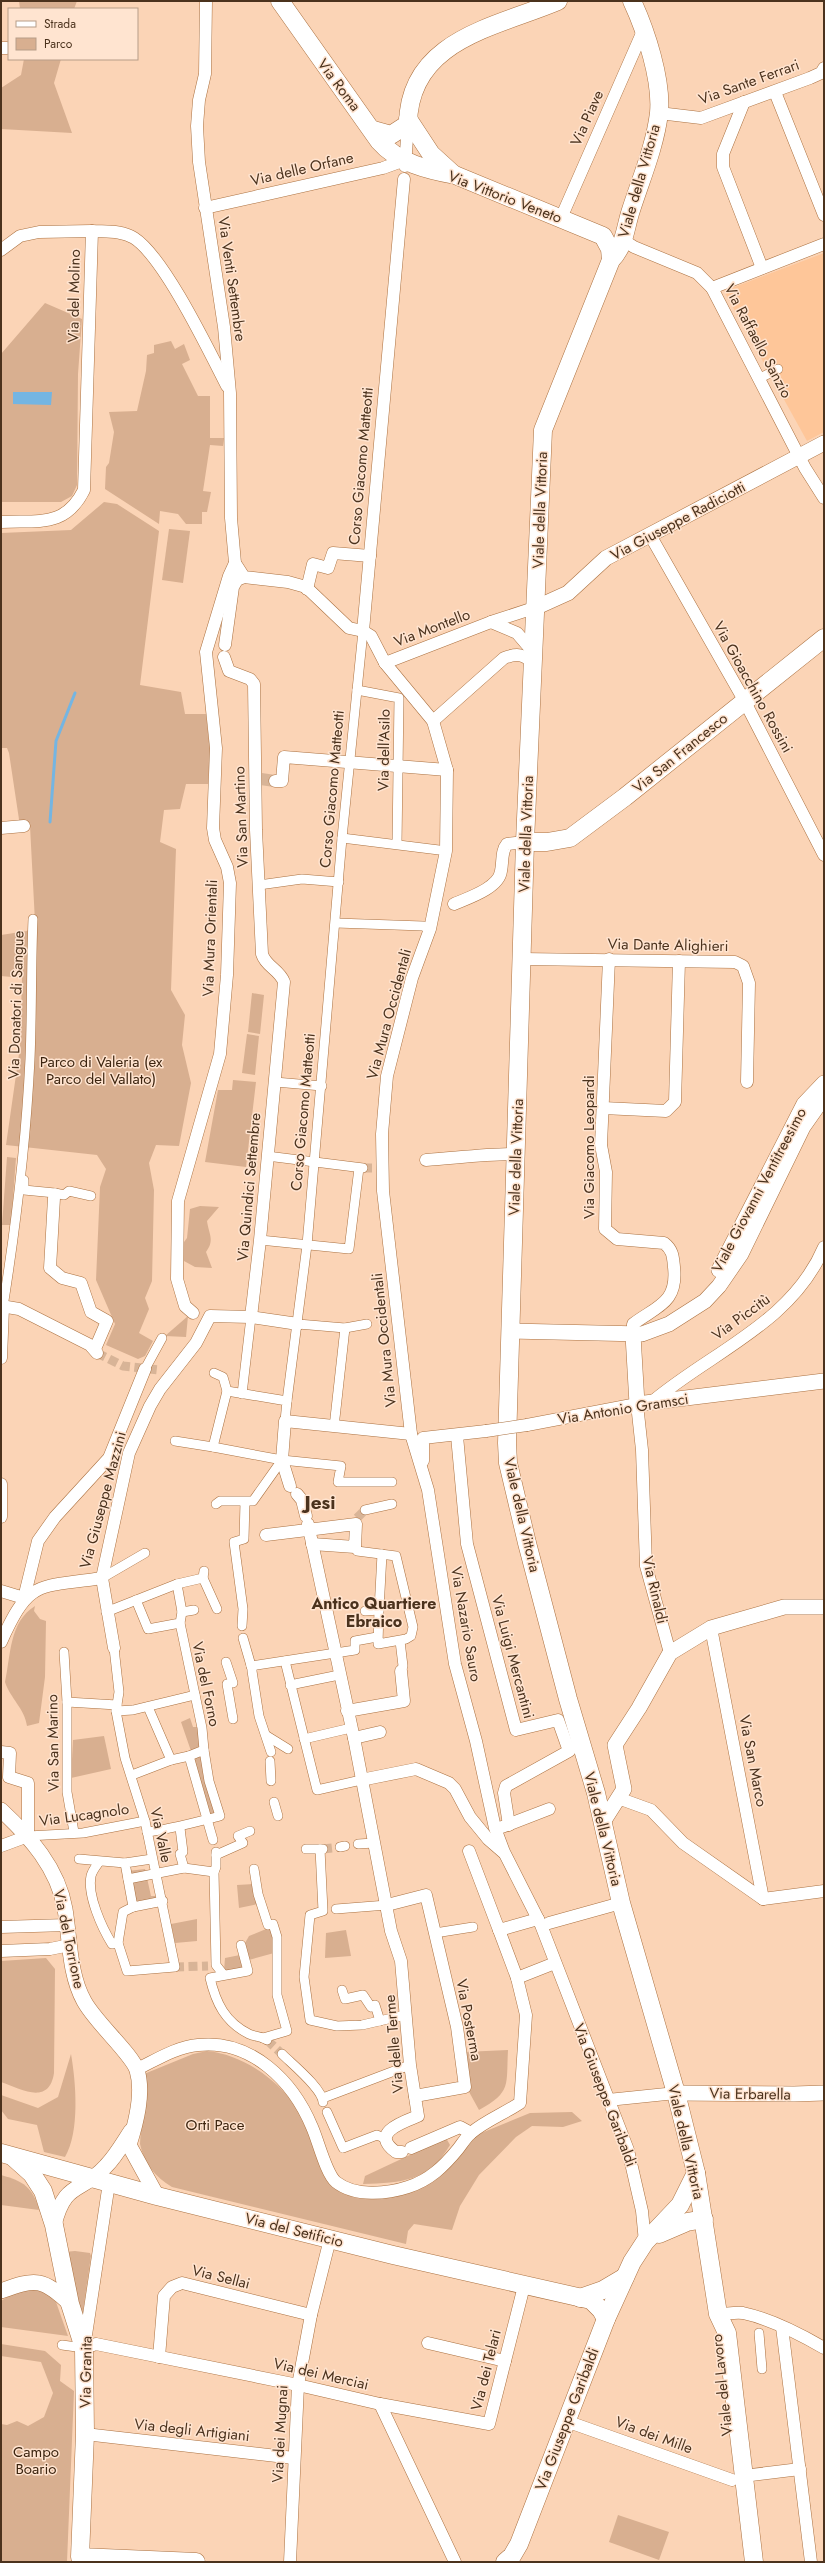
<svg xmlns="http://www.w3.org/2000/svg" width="825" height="2563" viewBox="0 0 825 2563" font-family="Jost,sans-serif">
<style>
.built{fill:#fec699}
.green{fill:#d8af90}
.water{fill:#74b5e2}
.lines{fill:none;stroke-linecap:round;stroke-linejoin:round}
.stream{stroke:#74b5e2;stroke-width:3}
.pedestrian-tunnel{stroke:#d8b497;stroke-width:9;stroke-dasharray:9 4.5;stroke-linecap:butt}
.minor-tunnel{stroke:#d8b497;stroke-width:12;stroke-dasharray:12 6;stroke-linecap:butt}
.pedestrian-casing{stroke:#ab7140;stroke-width:10}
.minor-casing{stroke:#ab7140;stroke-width:13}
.tertiary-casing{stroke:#ab7140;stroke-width:16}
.secondary-casing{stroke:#ab7140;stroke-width:19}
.pedestrian{stroke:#fff;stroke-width:9}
.minor{stroke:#fff;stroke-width:12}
.tertiary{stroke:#fff;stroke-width:15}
.secondary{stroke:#fff;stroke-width:18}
.minor-bridge-casing{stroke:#ab7140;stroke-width:13;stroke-linecap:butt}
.minor-bridge{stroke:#fff;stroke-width:12}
.labels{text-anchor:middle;stroke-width:3;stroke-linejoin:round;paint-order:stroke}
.street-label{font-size:15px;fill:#4b321d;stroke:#ffe4d0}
.park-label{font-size:15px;fill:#3c240f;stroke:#ffe4d0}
.neighbourhood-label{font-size:16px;font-weight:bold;fill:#4b321d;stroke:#ffe4d0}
.district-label{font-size:19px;font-weight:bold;fill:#4b321d;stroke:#ffe4d0}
</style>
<rect width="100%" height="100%" fill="#fbd4b6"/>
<polygon class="built" points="824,253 824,432 807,441 724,291"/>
<g class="green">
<polygon points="19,1 77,1 74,9 20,9"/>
<polygon points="24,59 61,59 54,83 72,133 1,129 1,88 21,75"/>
<polygon points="45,303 82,319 78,374 77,485 72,496 61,502 1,502 1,354"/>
<polygon points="171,341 175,349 184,344 190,360 182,364 198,396 210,396 210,438 224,438 223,446 210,445 203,491 211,492 207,512 202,512 202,524 186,524 178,514 160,511 159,524 105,489 106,467 109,463 114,432 109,412 137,411 146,371 147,355 154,353 154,345"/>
<polygon points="104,502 117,504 159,531 140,685 181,692 185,714 206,714 210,751 208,784 186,784 180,809 164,810 160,842 176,849 171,990 185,1015 182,1045 191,1083 179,1146 156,1145 149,1163 154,1190 152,1281 145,1298 149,1309 139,1333 153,1341 145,1356 138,1359 106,1345 115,1324 96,1280 100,1187 106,1169 97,1155 6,1145 20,1047 22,978 1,976 1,935 27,931 35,922 30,826 20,826 9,753 7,748 1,748 1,533 71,530"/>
<polygon points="169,529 190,531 183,583 162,580"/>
<polygon points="252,993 264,995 260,1034 248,1032"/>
<polygon points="247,1034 259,1036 255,1075 242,1073"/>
<polygon points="233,1080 256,1082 246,1167 205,1162 218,1090 232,1090"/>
<polygon points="7,1157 16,1158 11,1225 2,1225"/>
<path d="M 200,1206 L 219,1207 L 207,1221 C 209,1235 215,1240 206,1252 L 212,1268 L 195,1267 L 184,1261 L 184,1242 L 187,1238 L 190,1209 Z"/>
<polygon points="188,1316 186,1337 165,1336"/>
<path d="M 35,1606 L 34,1611 L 40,1619 L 46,1621 L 45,1677 L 39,1723 L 27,1726 C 25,1709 10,1698 5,1682 C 11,1655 9,1622 35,1606 Z"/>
<polygon points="190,1718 193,1727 199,1727 201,1745 191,1751 181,1722"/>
<polygon points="104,1736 111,1769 71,1778 73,1740"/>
<polygon points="202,1753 218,1813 207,1816 191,1756"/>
<polygon points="145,1869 151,1896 155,1896 156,1901 134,1905 128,1871"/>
<polygon points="254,1884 258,1904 239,1908 237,1885"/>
<polygon points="197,1919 197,1941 175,1943 171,1924"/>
<polygon points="271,1927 274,1953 249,1960 245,1943 249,1936"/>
<polygon points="346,1930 351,1956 325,1958 326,1933"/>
<polygon points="240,1955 244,1969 224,1971 225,1958"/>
<path d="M 46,1958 L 55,1969 L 54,2073 C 49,2106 21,2089 1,2082 L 1,1961 Z"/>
<path d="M 508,2050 C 506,2085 512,2092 479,2110 L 468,2090 L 464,2052 Z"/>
<path d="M 207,2051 C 247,2055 285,2085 305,2120 C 315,2139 322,2162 331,2183 L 408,2192 L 427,2185 L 448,2169 L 474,2136 L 530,2113 L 572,2112 L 582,2121 L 563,2127 L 532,2126 L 516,2137 L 479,2175 L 460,2206 L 452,2230 L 414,2224 L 408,2231 L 406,2244 L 172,2187 C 155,2177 144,2163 140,2144 L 144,2074 L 193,2054 Z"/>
<path d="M 71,2054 C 76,2082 80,2132 65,2157 L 44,2152 L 37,2125 L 8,2119 L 1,2110 L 1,2095 L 38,2108 L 58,2097 Z"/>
<path d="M 446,2138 L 450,2145 C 429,2181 402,2183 363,2184 L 365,2176 Z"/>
<path d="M 1,2175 C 23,2181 33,2187 39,2210 L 1,2205 Z"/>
<polygon points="75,2251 90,2253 91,2256 82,2318 64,2252"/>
<polygon points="42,2288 56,2302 68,2336 1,2327 1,2301 16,2291"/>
<polygon points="1,2344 45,2351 61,2365 60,2381 74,2391 67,2562 1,2562 1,2424 7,2425 17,2421 28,2426 44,2417 53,2393 41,2362 1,2356"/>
<polygon points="618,2515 669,2532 659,2560 609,2542"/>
</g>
<polygon class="water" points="13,392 52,392 51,405 13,404"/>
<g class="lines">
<polyline class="stream" points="50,822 56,741 75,693"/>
<g class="pedestrian-tunnel">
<polyline points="363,1168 382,1168"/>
<polyline points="97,1353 123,1366 159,1370"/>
<polyline points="357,1518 365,1510"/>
<polyline points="323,1849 340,1847"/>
<polyline points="175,1967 208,1966"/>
<polyline points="267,2040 282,2054"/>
</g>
<polyline class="minor-tunnel" points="261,779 275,781"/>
<g class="pedestrian-casing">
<g id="pedestrian">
<polyline points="758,379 778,369"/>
<polyline points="357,690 399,698 397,844"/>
<polyline points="342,838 439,850"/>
<polyline points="259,885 302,879 339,882"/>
<polyline points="336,923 423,926 430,929"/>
<polyline points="275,1082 322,1086"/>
<polyline points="267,1156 363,1168"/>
<polyline points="24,1180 24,1190 55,1193 54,1198"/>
<polyline points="55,1193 64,1195 69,1191 91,1196"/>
<polyline points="260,1240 349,1249 359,1168"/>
<path d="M 3,1307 C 16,1225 26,1142 30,1059 C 32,1012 31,966 33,919"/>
<polyline points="298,1324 345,1328 367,1324"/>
<polyline points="145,1369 162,1338"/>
<polyline points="214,1373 223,1377 227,1391"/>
<polyline points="242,1394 251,1317"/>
<polyline points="287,1401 307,1245 342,838 363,631"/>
<polyline points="285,1421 287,1401 227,1391 213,1447 282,1460 341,1466 338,1482 392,1482"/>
<polyline points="334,1427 345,1328"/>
<polyline points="175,1441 213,1447"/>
<polyline points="216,1504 220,1501 253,1501 282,1460"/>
<polyline points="365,1510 392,1504"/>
<polyline points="355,1547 357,1551 396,1556 413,1627 411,1636 406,1639 378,1644 379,1610"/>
<polyline points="102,1578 145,1553"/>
<polyline points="203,1578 217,1609"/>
<polyline points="177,1584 182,1612"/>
<polyline points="136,1600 148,1629 180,1623 182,1612 194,1610"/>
<polyline points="365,1611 379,1610 382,1554"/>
<polyline points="106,1612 177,1584 203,1578 204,1571"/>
<polyline points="180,1623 202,1728 204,1750"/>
<polyline points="242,1626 243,1609 234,1542 244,1539 245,1502"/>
<polyline points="243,1638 252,1669"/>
<polyline points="400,1641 403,1666 401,1671"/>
<polyline points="114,1648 119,1692 116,1711 133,1710 195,1695"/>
<polyline points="64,1652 67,1702 67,1792 74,1832"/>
<polyline points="285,1661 317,1790 361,1780"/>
<polyline points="226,1662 233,1683"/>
<polyline points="251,1666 355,1650 355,1641 377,1637"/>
<polyline points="252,1671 259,1716 271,1752"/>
<polyline points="227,1684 233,1719"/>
<polyline points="290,1685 339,1675"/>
<polyline points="67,1702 117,1705"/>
<polyline points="148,1707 171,1760"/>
<polyline points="116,1711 125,1758 145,1821 175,1967 127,1971 118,1943"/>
<polyline points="267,1736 288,1749"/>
<polyline points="304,1739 351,1728"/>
<polyline points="270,1761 271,1781"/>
<polyline points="132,1775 171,1760 189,1756"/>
<polyline points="274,1802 278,1816"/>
<polyline points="180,1828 183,1852 180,1854 184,1868"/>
<path d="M 147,1832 C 172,1829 196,1822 220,1816 L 209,1781 L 204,1750 L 189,1756 L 213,1840"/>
<polyline points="28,1836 83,1833 145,1821"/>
<polyline points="358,1844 374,1843"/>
<polyline points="340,1847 345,1846"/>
<polyline points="306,1849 323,1849"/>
<polyline points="320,1849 323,1911 310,1915 304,1977 310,2020 337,2026 362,2025 405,2015"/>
<polyline points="216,1852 216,1867 214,1872 216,1965 223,1974"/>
<polyline points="216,1855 243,1843 238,1836 250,1831"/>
<polyline points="79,1859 125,1863"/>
<polyline points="152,1859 125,1863 133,1907 163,1901"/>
<path d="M 99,1862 C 96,1866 92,1871 91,1876 C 87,1895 102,1928 112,1944 L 118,1943 L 123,1912 L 133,1907"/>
<polyline points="254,1869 258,1894 268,1925"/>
<polyline points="128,1879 184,1868 214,1872"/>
<polyline points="336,1909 387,1905"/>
<polyline points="435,1933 473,1927"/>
<path d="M 241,1945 L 248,1971 L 210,1978 C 216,2003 225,2022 249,2034 C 255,2037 261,2036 267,2040"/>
<polyline points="342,1990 345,1999 363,1995 371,2007 375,2005 380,2021"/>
<polyline points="263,2038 287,2031 277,1995 277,1937 273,1924"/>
<path d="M 282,2054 C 292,2064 322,2088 323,2102"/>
<polyline points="323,2098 410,2065"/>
<polyline points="327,2112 343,2148 377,2135 386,2139"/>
<polyline points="759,2333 762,2369"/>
<polyline points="62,2345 84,2348"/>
</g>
</g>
<g class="minor-casing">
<g id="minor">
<polyline points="206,1 205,74 199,100 197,126 199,162 224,327 230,393 231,518 235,563 244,577 288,582 306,587 349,628 363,631 371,636 385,663 433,721 447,770 446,851 430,929 412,978 387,1076 382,1134 383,1191 411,1434 428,1490 455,1664 476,1741 495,1828 504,1852 541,1925 628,2150 642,2211 645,2242"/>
<polyline points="1,48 7,48"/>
<polyline points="775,92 824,215"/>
<polyline points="744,102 723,154 723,167 762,268"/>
<polyline points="659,113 701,118 810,78 821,73 824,68"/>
<polyline points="405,166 408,124"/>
<polyline points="205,208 383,168 405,160"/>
<polyline points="561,218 643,31"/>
<polyline points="623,240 634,247 697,273 712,288 805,468 824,498"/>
<polyline points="1,250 20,236 39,232 92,231"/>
<polyline points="712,288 824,244"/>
<path d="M 1,522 C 39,520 65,528 84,490 L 92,231 C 106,232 121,230 134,238 C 164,257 209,351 227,386"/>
<polyline points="650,535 744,700 824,855"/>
<polyline points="307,589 313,564 328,568 333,553 370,556"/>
<polyline points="491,622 517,633 534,653"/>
<polyline points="363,631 404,179"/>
<polyline points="225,645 233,587 237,580 244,577"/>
<path d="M 224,657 L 229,671 L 250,679 L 254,684 L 256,830 L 262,954 C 266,967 279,969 284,982 L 260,1240 L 251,1317"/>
<polyline points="385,663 491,622 537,607"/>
<path d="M 433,721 L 504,658 C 517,653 524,654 534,664"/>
<polyline points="275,781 282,781 284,757 447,770"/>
<polyline points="1,828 24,826"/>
<path d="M 454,904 C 468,898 499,888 501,871 C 503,862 501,851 507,844 L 525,842"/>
<polyline points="522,959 735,962 743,966 749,983 747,1082"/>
<path d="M 609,959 L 601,1145 L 606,1172 L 605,1229 L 617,1239 L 664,1243 C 673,1250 673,1257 674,1267 C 678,1303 657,1306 633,1324 L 633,1335"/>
<polyline points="603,1108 666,1111 675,1102 679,961"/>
<path d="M 426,1160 C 456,1158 486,1154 516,1154"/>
<polyline points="54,1198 50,1268 62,1278 81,1283 91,1312 107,1321 95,1349"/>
<polyline points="1,1306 19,1309 90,1345 97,1353"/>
<polyline points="193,1313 185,1306 177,1279 178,1201 220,1054 227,975 230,883 227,867 215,840 213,828 216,748 206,652 229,576 235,563"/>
<polyline points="1,1358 3,1307"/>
<path d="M 652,1402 C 711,1352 792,1323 824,1247"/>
<polyline points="527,1425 637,1404 642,1450 646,1566 670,1653"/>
<polyline points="457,1436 467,1544 516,1730 558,1720 569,1751 506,1786 504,1793 509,1825"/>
<polyline points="423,1461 423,1438 486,1431"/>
<polyline points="1,1484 1,1517"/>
<polyline points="290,1486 282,1460 285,1421 411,1434"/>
<polyline points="297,1494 302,1500 306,1516"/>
<path d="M 308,1524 L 355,1743 L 391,1931 L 401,1961 L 410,2065 L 418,2116 C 403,2122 369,2133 396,2152 L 402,2152"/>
<polyline points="266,1535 356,1524 355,1547 312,1544"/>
<polyline points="1,1591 24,1598 38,1541 55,1517 109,1458 145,1369"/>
<polyline points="711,1628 763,1899"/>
<path d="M 1,1642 C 30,1578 37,1588 102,1578"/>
<polyline points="114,1648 102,1578 129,1453 150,1406 160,1389 196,1343 210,1316 251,1317 298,1324"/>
<polyline points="347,1711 404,1701 401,1671"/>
<polyline points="354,1738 380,1732"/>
<polyline points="1,1752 10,1753 9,1777 28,1783 28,1836 1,1846"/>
<polyline points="361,1780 416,1769 449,1783 455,1789 470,1817 488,1839 503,1852"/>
<polyline points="618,1798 651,1810 683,1843 763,1899 824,1891"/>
<polyline points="502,1827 549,1809"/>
<polyline points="469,1851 499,1930 538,1919"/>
<polyline points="387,1905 426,1895 457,2027 465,2087 415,2096"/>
<polyline points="549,1923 621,1903"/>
<polyline points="1,1927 67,1925"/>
<polyline points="1,1951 50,1949 70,1945"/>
<polyline points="517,1978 555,1963"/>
<path d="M 137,2069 C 156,2060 176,2047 198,2045 C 251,2039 293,2081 312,2127 C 318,2140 326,2174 336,2182 C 355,2197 387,2194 408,2187 C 430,2180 444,2166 458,2149 C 462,2144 466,2137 471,2133 C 485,2121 505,2113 520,2103 L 526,2015 L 517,1978 L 499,1930"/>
<polyline points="608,2100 676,2093"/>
<polyline points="411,2148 460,2127 471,2133"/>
<polyline points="109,2183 84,2348 96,2344 298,2385 380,2404 455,2562"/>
<path d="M 718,2314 C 726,2314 735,2312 743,2313 C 771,2319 800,2334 824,2348"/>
<polyline points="782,2327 811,2562"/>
<polyline points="428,2343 505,2361"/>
<polyline points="159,2357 164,2296 172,2287 182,2283 311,2315"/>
<polyline points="380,2404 489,2424 524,2286"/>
<polyline points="566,2421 732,2480"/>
<polyline points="85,2434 294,2458"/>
<polyline points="743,2476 800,2469"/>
<polyline points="290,2562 298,2385 311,2315 330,2239"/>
</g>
</g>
<g class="tertiary-casing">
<g id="tertiary">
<polyline points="537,607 568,593 606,558 824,443"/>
<polyline points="719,1270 804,1104 824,1083"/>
<polyline points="510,1331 642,1334 669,1324 705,1301 719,1286 741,1254 803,1127 824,1097"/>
<polyline points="633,1335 637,1404 824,1381"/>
<path d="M 1,1810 C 30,1837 58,1868 65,1909 C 70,1939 69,1974 84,2001 C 95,2022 132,2054 137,2070 C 144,2093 136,2123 129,2145 L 157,2196"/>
<polyline points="603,1822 624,1789 615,1745 639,1708 670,1653 711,1628 784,1607 824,1607"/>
<polyline points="676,2093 794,2094 824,2093"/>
<path d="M 54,2225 C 65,2180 81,2194 106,2166 C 116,2156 123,2143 131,2131"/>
<path d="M 1,2291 C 36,2278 43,2278 70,2304"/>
</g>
</g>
<g class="secondary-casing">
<g id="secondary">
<path d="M 280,1 L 379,141 C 398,163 428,170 455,175 L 603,236 L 610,249 L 611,260"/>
<path d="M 632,1 C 646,31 662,80 659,113 C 655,146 641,179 631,210 C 625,228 625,246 611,260 L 543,430 L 525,842 L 507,1443 L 508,1463 L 527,1543 L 568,1699 L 596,1793 L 621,1903 L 676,2093 L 696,2173 L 718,2314 L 727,2333 L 754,2562"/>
<polyline points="408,119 431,154 453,174"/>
<path d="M 373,130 L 391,135 L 408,124 C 409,39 497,27 558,1"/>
<polyline points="525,842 547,842 570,838 625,797 824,638"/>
<polyline points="1,2153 157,2196 393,2255 591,2300 601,2310 606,2319"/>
<polyline points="13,2157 32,2174 43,2191 54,2225 70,2304 84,2348 85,2434 80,2557 196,2562"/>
<polyline points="659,2234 687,2222 704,2219"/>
<polyline points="580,2298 603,2290 625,2277"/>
<polyline points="505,2562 512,2556 519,2544 606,2319 632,2262 645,2242 680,2205 696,2173"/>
</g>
</g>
<use href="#pedestrian" class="pedestrian"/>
<use href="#minor" class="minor"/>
<use href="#tertiary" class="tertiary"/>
<use href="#secondary" class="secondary"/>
<g class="minor-bridge-casing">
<polyline id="minor-bridge" points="486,1431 527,1425"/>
</g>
<use href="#minor-bridge" class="minor-bridge"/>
</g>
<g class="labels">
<g class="street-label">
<text transform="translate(749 82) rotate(-20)" y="5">Via Sante Ferrari</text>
<text transform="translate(339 85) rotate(53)" y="5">Via Roma</text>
<text transform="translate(587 118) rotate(-66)" y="5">Via Piave</text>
<text transform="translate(302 169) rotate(-13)" y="5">Via delle Orfane</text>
<text transform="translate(639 181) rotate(-74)" y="5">Viale della Vittoria</text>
<text transform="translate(505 197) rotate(21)" y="5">Via Vittorio Veneto</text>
<text transform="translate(232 279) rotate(82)" y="5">Via Venti Settembre</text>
<text transform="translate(74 296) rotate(-89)" y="5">Via del Molino</text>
<text transform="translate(758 341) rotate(62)" y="5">Via Raffaello Sanzio</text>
<text transform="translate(361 466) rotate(-85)" y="5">Corso Giacomo Matteotti</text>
<text transform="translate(540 510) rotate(-88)" y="5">Viale della Vittoria</text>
<text transform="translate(678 521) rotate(-28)" y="5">Via Giuseppe Radiciotti</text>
<text transform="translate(432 628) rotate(-21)" y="5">Via Montello</text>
<text transform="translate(753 687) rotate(61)" y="5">Via Gioacchino Rossini</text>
<text transform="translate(384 750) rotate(-89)" y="5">Via dell'Asilo</text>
<text transform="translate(680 753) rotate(-39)" y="5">Via San Francesco</text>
<text transform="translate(332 789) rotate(-85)" y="5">Corso Giacomo Matteotti</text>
<text transform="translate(241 817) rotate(-92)" y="5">Via San Martino</text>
<text transform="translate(526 834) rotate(-88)" y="5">Viale della Vittoria</text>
<text transform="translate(210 938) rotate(-88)" y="5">Via Mura Orientali</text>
<text transform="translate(668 945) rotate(1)" y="5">Via Dante Alighieri</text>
<text transform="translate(16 1005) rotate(-88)" y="5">Via Donatori di Sangue</text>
<text transform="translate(389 1014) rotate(-75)" y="5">Via Mura Occidentali</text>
<text transform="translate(303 1112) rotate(-85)" y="5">Corso Giacomo Matteotti</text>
<text transform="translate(589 1147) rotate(-90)" y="5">Via Giacomo Leopardi</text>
<text transform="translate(516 1157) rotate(-88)" y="5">Viale della Vittoria</text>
<text transform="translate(249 1187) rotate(-85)" y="5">Via Quindici Settembre</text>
<text transform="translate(759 1190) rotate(-62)" y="5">Viale Giovanni Ventitreesimo</text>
<text transform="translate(741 1317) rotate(-36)" y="5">Via Piccitù</text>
<text transform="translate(384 1340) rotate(-96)" y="5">Via Mura Occidentali</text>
<text transform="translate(623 1409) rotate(-9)" y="5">Via Antonio Gramsci</text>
<text transform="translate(103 1500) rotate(-75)" y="5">Via Giuseppe Mazzini</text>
<text transform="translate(522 1515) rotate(77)" y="5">Viale della Vittoria</text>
<text transform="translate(655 1590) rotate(77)" y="5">Via Rinaldi</text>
<text transform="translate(466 1624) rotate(80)" y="5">Via Nazario Sauro</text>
<text transform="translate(513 1657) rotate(75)" y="5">Via Luigi Mercantini</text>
<text transform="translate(206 1684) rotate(78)" y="5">Via del Forno</text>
<text transform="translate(53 1743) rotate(-91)" y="5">Via San Marino</text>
<text transform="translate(753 1761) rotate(79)" y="5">Via San Marco</text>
<text transform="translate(84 1815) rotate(-8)" y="5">Via Lucagnolo</text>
<text transform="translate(603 1829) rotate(76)" y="5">Viale della Vittoria</text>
<text transform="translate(161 1835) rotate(78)" y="5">Via Valle</text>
<text transform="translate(69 1939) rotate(78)" y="5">Via del Torrione</text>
<text transform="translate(469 2020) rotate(79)" y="5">Via Posterma</text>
<text transform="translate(394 2044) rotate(-95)" y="5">Via delle Terme</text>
<text transform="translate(750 2094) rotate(1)" y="5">Via Erbarella</text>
<text transform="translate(605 2095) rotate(69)" y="5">Via Giuseppe Garibaldi</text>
<text transform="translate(686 2142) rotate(77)" y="5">Viale della Vittoria</text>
<text transform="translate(294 2230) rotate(14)" y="5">Via del Setificio</text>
<text transform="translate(221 2277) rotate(14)" y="5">Via Sellai</text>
<text transform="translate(486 2370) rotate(-76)" y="5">Via dei Telari</text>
<text transform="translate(86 2372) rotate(-89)" y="5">Via Granita</text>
<text transform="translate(321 2374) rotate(13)" y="5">Via dei Merciai</text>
<text transform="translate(722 2385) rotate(-96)" y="5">Viale del Lavoro</text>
<text transform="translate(567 2419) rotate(-69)" y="5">Via Giuseppe Garibaldi</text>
<text transform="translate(192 2430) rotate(6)" y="5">Via degli Artigiani</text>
<text transform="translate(280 2434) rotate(-87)" y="5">Via dei Mugnai</text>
<text transform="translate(654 2435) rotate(20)" y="5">Via dei Mille</text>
</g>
<g class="park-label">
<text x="101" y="1067">Parco di Valeria (ex<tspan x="101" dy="17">Parco del Vallato)</tspan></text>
<text x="215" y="2130">Orti Pace</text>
<text x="36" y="2457">Campo<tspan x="36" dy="17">Boario</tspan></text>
</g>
<g class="neighbourhood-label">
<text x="374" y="1609">Antico Quartiere<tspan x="374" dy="18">Ebraico</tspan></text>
</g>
<g class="district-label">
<text x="320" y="1509">Jesi</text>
</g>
</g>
<rect width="825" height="2563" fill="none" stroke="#4b321d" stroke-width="4"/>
<rect x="8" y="8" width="130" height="52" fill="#ffe4d0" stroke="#b79d88"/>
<rect x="16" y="21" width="20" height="6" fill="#ffffff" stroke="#b79d88"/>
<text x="44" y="28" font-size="12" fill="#4b321d">Strada</text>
<rect x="16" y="38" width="20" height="12" fill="#d8af90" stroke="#b79d88"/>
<text x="44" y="48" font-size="12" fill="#4b321d">Parco</text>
</svg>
